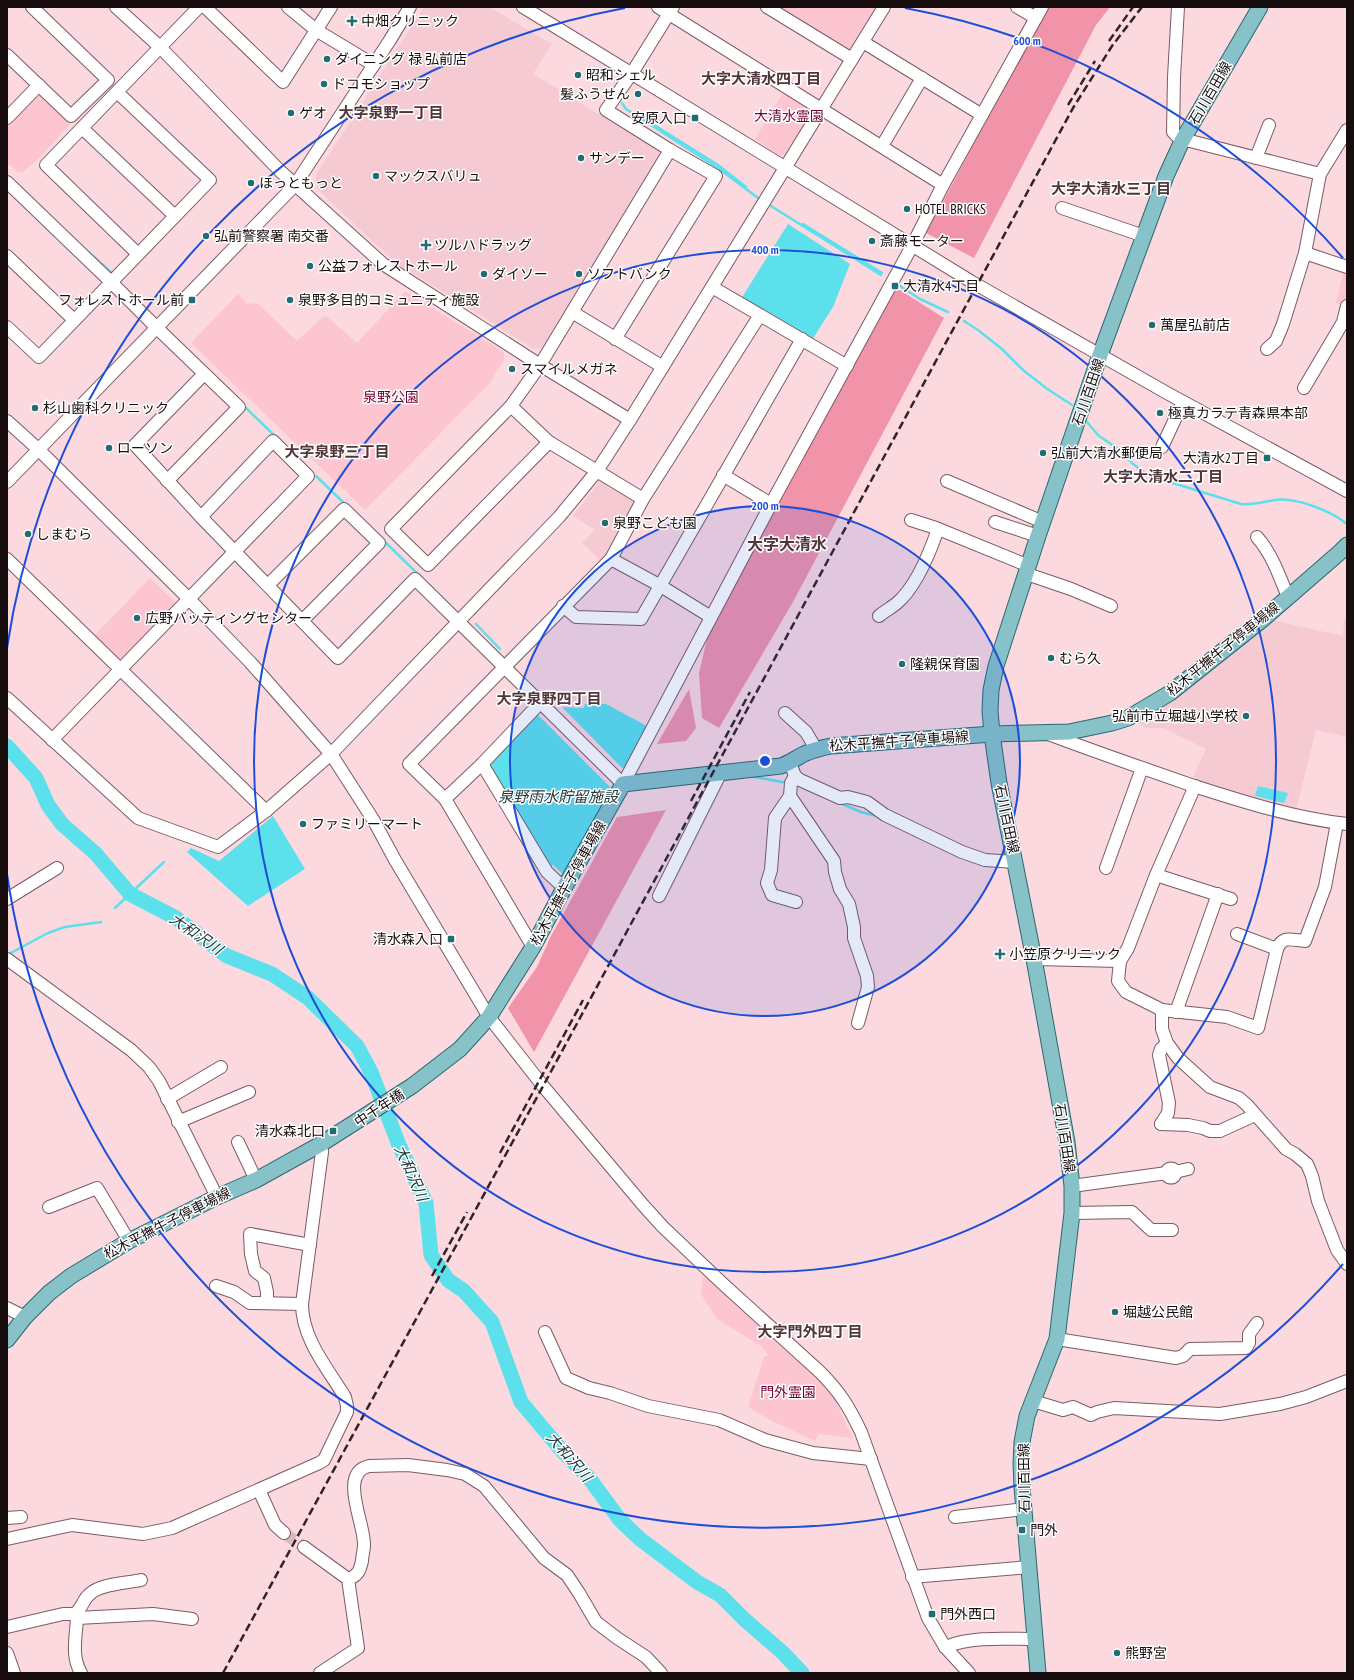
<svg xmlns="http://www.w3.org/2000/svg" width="1354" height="1680" viewBox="0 0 1354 1680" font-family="'PT Sans Narrow','Noto Sans JP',sans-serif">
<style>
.built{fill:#f5cad3}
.green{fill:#fdc5d0}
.forest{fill:#f193a9}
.water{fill:#5ce0ec}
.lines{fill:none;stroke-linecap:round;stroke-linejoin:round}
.stream{stroke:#5ce0ec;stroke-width:2.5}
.river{stroke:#5ce0ec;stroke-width:15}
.minor-tunnel{stroke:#d9bac0;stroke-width:12;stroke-dasharray:12 6;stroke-linecap:butt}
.minor-casing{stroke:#7a5c62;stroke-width:14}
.major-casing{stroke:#2a686f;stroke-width:17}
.minor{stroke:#fff;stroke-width:12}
.major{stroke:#86c2c8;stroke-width:15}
.rail{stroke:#312326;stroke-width:2.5;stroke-dasharray:8 4;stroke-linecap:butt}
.ring{fill:none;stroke:#1d4ed8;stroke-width:2}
.poi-dot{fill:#226d74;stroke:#fff;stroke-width:1.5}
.labels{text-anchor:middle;stroke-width:3;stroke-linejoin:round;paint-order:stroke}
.poi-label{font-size:14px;fill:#170c0e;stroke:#fff;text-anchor:start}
.street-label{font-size:14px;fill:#170c0e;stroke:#fff}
.park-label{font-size:14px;fill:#750133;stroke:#fff}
.neighbourhood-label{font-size:15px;font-weight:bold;fill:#50363b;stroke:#fff}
.water-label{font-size:15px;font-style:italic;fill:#21383a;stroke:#fff}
.quarter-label{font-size:16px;font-weight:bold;fill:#50363b;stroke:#fff}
.centre{fill:#1d4ed8;stroke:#fff;stroke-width:2}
.ring-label{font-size:12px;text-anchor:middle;font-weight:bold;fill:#1d4ed8;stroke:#fff;stroke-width:3;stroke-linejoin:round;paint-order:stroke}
</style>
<rect width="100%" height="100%" fill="#fbd9df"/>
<g class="built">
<polygon points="424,7 489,7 552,44 533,74 659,151 659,157 542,348 534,349 395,262 317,189 316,175"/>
<polygon points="604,480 637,500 607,555 601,561 582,543 595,530 573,516 600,481"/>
<polygon points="1347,617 1347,737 1316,730 1296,810 1249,798 1192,779 1206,749 1163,728 1147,728 1135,721 1157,711 1173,701 1271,620 1343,636 1344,620"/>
</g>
<g class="green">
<polygon points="775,7 878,7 850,50 847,52"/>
<polygon points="784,91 811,108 812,113 784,155 780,156 755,139"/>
<polygon points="41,92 71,123 41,156 23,172 18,172 7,163 7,124 37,93"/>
<polygon points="1344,271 1347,272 1347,294 1344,306 1336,303"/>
<polygon points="405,291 504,352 504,360 489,384 365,510 191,343 238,294 247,304 257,303 297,341 325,315 357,343"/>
<polygon points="150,578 175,602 175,605 123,661 119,661 94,636"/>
<polygon points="704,1273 811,1368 835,1398 841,1413 853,1438 819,1434 815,1441 774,1422 748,1407 764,1357 768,1355 761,1346 717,1319 701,1294"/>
</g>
<g class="forest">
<polygon points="1047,7 1110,7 1096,25 974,258 926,233"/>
<polygon points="895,287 944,318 793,602 719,728 702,718 699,673 710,626 802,462 816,430"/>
<polygon points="689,689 696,728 686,741 657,744"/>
<polygon points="666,810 534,1052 508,1008 537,967 551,936 617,817"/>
</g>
<g class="water">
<polygon points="788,224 850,264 833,307 812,340 741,299"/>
<polygon points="585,704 606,704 647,726 625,768 622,768 562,707 584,708"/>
<polygon points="535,715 538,715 610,787 611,793 565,876 553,865 549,867 488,766 489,763"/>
<polygon points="1258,786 1288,793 1284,803 1255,796"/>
<polygon points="273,816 305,869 248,906 187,852 191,848 219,861"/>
</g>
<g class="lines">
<g class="stream">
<polyline points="622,103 626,109 718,168 758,198"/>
<polyline points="635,113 718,165 746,187"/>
<polyline points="771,206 881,275"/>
<polyline points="803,224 882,273"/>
<polyline points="85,249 112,273"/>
<polyline points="900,286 920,299 948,312"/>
<polyline points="964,321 978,330 1002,349 1023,370 1046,388 1072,405"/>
<polyline points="246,408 276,437"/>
<path d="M 1086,421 L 1099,436 L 1120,450 L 1132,463 L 1145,473 L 1163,480 L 1241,504 C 1253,505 1263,502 1275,500 C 1296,497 1331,511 1347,524"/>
<polyline points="316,476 346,505"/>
<polyline points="384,541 420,576"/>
<polyline points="476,624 500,649"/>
<polyline points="750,776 787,783"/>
<polyline points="840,803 861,812 877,816"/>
<polyline points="115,908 164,862"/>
<polyline points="7,955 48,933 65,927 101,922"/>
</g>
<polyline class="river" points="7,746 36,778 48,805 62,824 96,854 130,894 176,918 227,956 272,974 308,998 357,1046 371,1072 399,1145 426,1203 431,1255 448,1280 464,1291 492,1322 521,1402 563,1452 589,1478 620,1520 640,1539 697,1582 720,1595 745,1620 782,1652 802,1673"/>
<polyline class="minor-tunnel" points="284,1533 304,1547"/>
<g class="minor-casing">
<g id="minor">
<polyline points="116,7 160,47 280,171 383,264 540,365 630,420"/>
<polyline points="205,7 283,82 331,7"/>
<polyline points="288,7 316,30 374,65"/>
<polyline points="523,7 972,282 1167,393 1347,491"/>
<polyline points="658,7 943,185"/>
<polyline points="767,7 852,59"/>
<polyline points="1017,7 1036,18"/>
<polyline points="1178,7 1174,77 1173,132 1182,141 1190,141 1320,174"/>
<polyline points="863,42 982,115"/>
<polyline points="7,55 71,116 108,80 32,7"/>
<polyline points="7,118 39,85"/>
<polyline points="82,128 175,216"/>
<polyline points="1347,130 1320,174 1305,253 1347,267"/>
<polyline points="882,146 922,78"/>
<polyline points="1256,158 1269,125"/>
<polyline points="7,182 111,282 157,328 239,407 167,481"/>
<polyline points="1062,208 1144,236"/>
<polyline points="138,254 46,165 199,7"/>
<polyline points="7,256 74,320"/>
<polyline points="712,287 847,366"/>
<polyline points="572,312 663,367"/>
<polyline points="7,327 39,357 210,180 117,92"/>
<polyline points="615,339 716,176 670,150 606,110 632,73 673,7"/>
<polyline points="1267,349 1276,341 1283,324 1305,253"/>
<polyline points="204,374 135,445 201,517 338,658 415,579 623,784 771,504 912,246 943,185 1042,7"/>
<polyline points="1304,388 1343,322 1347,306"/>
<polyline points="511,406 549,442 643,499"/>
<path d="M 7,421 L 38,449 L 189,599 L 250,662 L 331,754 L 374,821 L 395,860 L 489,1017 L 543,1086 L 643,1205 L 663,1227 L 722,1283 L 820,1372 C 840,1392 849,1407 861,1432 L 928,1618 L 945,1647 L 969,1673"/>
<polyline points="549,442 428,565 391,529 511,406 540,365 670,150"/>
<polyline points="1162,447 1183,402"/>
<polyline points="723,475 771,504"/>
<polyline points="947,481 1043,522"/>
<polyline points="7,482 295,185 390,40 410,7"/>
<polyline points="911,520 936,528 1029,566"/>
<polyline points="995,522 1038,536"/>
<path d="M 1257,537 C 1272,554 1279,575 1288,597"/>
<polyline points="7,559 266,811"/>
<polyline points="611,559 659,585 711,617"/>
<polyline points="1027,574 1071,589 1111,606"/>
<polyline points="268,585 344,509 379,543 302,621"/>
<polyline points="563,606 576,617 641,619 802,339"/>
<path d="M 879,616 C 885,611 891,608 897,603 C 916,587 930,552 938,529"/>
<polyline points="7,698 138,818 218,847 266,811 331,754 559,517 597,471 630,420 884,7"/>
<polyline points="785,713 806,732 816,749"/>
<path d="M 1048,734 C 1096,752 1145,769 1194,786 C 1244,802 1294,818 1347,824"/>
<polyline points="52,740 308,476 273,441 201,517"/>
<polyline points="482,764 547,872 564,888"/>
<polyline points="792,768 795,776 800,780 840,798 848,797 867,802 885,815 962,852 985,860 1016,862"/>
<polyline points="795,776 791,783 790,796 834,861 835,872 840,889 849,904 854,927 854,938 867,976 868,987 858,1023"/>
<path d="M 1195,786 L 1156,875 L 1128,948 L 1120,961 L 1118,981 L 1126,992 L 1162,1010 L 1227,1017 L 1258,1028 L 1277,949 C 1283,935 1292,940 1305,941 L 1325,887 L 1337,823"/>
<polyline points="790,796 775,818 771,870 767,883 772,895 796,902"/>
<polyline points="445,799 482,764 540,703"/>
<polyline points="1106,868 1142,768"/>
<polyline points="1156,875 1231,899"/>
<polyline points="659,896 721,772"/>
<polyline points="7,899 57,868"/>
<polyline points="1237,934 1277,949"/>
<polyline points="533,947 445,799 409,764 611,559 643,499 760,315"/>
<polyline points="7,959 131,1050 149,1067 159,1081 217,1197"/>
<polyline points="1034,959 1120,961"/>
<polyline points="1162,1010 1162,1029 1167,1043 1178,1058 1210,1087 1239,1098 1247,1105 1286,1149 1295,1154 1307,1164 1312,1176 1318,1201 1337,1250 1347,1264"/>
<polyline points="1176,1012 1218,894"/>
<polyline points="167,1099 221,1067"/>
<polyline points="178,1122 249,1092"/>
<polyline points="1161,1124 1188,1125 1203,1128 1210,1131 1220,1131 1255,1115"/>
<polyline points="1161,1124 1168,1113 1169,1103 1159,1055 1161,1049 1167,1043"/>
<polyline points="238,1142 256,1180"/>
<circle cx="1171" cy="1173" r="4.5"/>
<polyline points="1175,1172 1188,1169"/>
<polyline points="1072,1186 1167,1173"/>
<polyline points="49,1207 97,1188 129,1241"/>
<polyline points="1072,1213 1132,1212 1151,1230 1172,1230"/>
<polyline points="216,1286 234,1292 250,1303 302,1304"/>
<polyline points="267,1303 267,1292 264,1278 255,1271 251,1254 250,1234 310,1245"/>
<polyline points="7,1308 25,1317"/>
<polyline points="545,1332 566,1378 589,1388 610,1393 648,1406 719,1420 765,1440 813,1453 871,1459"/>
<polyline points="1057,1339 1176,1358 1183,1356 1190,1349 1246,1348 1249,1343 1249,1334 1257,1323"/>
<polyline points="1033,1401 1063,1410 1073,1407 1091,1415 1097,1412 1114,1408 1220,1414 1280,1404 1306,1397 1347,1381"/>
<polyline points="259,1490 275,1525 284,1533"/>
<polyline points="955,1517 1024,1509"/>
<polyline points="7,1518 21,1517"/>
<path d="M 7,1539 L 72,1525 L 143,1534 L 172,1528 L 319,1463 L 324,1460 L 347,1412 L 347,1406 L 345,1397 C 328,1369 302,1339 302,1304 L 322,1152 L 321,1144"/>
<polyline points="304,1547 348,1579 358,1648 320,1673"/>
<polyline points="912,1577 1029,1567"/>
<path d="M 348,1579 C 358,1576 360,1570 362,1561 C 362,1556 364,1550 364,1545 C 365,1524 338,1473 369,1466 L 408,1465 L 447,1470 L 465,1474 L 484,1486 L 544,1558 L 567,1575 L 579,1593 L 596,1622 L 617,1638 L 646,1657 L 661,1673"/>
<path d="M 75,1614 C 83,1607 83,1599 90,1594 C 99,1584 127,1583 141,1580"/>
<polyline points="77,1618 153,1614 192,1619"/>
<path d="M 7,1627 L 63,1614 L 75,1614 L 77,1618 C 76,1638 71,1656 81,1673"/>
<path d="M 945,1647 C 974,1636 1005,1639 1035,1639"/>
<polyline points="7,1653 14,1673"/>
</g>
</g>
<g class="major-casing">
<g id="major">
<path d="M 7,1340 L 25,1317 L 49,1293 L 71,1276 L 129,1241 L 217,1197 L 256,1180 L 321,1144 L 412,1086 L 460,1049 L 489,1017 L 533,947 L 564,888 L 623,784 L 781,766 C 790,763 796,758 804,754 C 813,750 821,748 831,746 L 992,734 L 1069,732 L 1112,723 L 1128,718 L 1170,693 L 1263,619 L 1339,553 L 1347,545"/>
<polyline points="1038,1673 1022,1487 1021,1464 1022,1442 1027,1416 1057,1339 1072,1213 1072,1186 1067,1142 1034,959 999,783 992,734 990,711 991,690 996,666 1038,536 1100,355 1166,176 1182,141 1260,7"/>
</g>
</g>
<use href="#minor" class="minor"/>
<use href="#major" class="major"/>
<g class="rail">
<polyline points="1109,41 1133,7"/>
<polyline points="1068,105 1095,61"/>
<polyline points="691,801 750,692"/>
<polyline points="500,1153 583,1000"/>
<polyline points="432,1276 467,1212"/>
<polyline points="223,1673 548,1077 1073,108 1112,46 1142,7"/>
</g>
</g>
<circle cx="765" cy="761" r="255" fill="#1d4ed8" fill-opacity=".12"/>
<g class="ring">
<circle cx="765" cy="761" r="255"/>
<circle cx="765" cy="761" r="511"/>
<path d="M1343 1264A766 766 0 0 1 7 874M7 648A766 766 0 0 1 625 8M905 8A766 766 0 0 1 1343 258"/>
</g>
<g class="poi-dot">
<path d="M350 15h4v4h4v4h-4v4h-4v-4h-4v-4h4z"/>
<circle cx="327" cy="59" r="4"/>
<circle cx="578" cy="75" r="4"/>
<circle cx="324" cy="84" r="4"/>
<circle cx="638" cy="94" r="4"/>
<circle cx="291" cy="113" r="4"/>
<rect x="691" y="114" width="8" height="8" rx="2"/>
<circle cx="581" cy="158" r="4"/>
<circle cx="376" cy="176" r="4"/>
<circle cx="251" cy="183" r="4"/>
<circle cx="907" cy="209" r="4"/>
<circle cx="206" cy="236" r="4"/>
<circle cx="872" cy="241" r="4"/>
<path d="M424 239h4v4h4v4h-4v4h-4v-4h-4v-4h4z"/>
<circle cx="310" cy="266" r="4"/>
<circle cx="484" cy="274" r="4"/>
<circle cx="579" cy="274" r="4"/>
<rect x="891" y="282" width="8" height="8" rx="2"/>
<rect x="188" y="296" width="8" height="8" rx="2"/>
<circle cx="290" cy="300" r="4"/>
<circle cx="1152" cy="325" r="4"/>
<circle cx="512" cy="369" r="4"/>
<circle cx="35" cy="408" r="4"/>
<circle cx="1160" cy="413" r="4"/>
<circle cx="109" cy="448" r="4"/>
<circle cx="1043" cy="453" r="4"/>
<rect x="1263" y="454" width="8" height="8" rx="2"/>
<circle cx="605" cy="523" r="4"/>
<circle cx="28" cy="534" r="4"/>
<circle cx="137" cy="618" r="4"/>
<circle cx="1051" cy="658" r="4"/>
<circle cx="902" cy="664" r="4"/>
<circle cx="1246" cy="716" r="4"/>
<circle cx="303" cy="824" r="4"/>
<rect x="447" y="935" width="8" height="8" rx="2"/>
<path d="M998 948h4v4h4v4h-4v4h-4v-4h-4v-4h4z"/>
<rect x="329" y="1127" width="8" height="8" rx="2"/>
<circle cx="1115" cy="1312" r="4"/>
<rect x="1018" y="1526" width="8" height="8" rx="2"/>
<rect x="928" y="1610" width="8" height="8" rx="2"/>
<circle cx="1117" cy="1653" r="4"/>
</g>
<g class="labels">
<g class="poi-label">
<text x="361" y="26">中畑クリニック</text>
<text x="335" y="64">ダイニング 禄 弘前店</text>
<text x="586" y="80">昭和シェル</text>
<text x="332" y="89">ドコモショップ</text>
<text x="630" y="99" text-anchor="end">髪ふうせん</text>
<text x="299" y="118">ゲオ</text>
<text x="687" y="123" text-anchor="end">安原入口</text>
<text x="589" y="163">サンデー</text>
<text x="384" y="181">マックスバリュ</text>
<text x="259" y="188">ほっともっと</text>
<text x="915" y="214">HOTEL BRICKS</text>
<text x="214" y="241">弘前警察署 南交番</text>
<text x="880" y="246">斎藤モーター</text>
<text x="434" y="250">ツルハドラッグ</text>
<text x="318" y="271">公益フォレストホール</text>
<text x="492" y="279">ダイソー</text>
<text x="587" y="279">ソフトバンク</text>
<text x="903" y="291">大清水4丁目</text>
<text x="184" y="305" text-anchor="end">フォレストホール前</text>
<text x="298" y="305">泉野多目的コミュニティ施設</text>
<text x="1160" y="330">萬屋弘前店</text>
<text x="520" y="374">スマイルメガネ</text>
<text x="43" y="413">杉山歯科クリニック</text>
<text x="1168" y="418">極真カラテ青森県本部</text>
<text x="117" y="453">ローソン</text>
<text x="1051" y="458">弘前大清水郵便局</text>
<text x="1259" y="463" text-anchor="end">大清水2丁目</text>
<text x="613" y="528">泉野こども園</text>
<text x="36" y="539">しまむら</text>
<text x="145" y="623">広野バッティングセンター</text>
<text x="1059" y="663">むら久</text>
<text x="910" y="669">隆親保育園</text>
<text x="1238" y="721" text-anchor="end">弘前市立堀越小学校</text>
<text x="311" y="829">ファミリーマート</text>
<text x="443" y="944" text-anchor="end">清水森入口</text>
<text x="1009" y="959">小笠原クリニック</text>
<text x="325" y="1136" text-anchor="end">清水森北口</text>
<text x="1123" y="1317">堀越公民館</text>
<text x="1030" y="1535">門外</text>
<text x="940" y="1619">門外西口</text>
<text x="1125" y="1658">熊野宮</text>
</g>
<g class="street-label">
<text transform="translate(1210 93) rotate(-60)" y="5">石川百田線</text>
<text transform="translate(1088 392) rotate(-71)" y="5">石川百田線</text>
<text transform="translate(1223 649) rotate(-39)" y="5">松木平撫牛子停車場線</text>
<text transform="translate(899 741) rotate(-4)" y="5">松木平撫牛子停車場線</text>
<text transform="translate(1007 819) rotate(78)" y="5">石川百田線</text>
<text transform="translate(568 883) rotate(-61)" y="5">松木平撫牛子停車場線</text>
<text transform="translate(379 1108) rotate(-33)" y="5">中千年橋</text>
<text transform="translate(1065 1138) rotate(81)" y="5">石川百田線</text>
<text transform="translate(167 1223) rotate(-27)" y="5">松木平撫牛子停車場線</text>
<text transform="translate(1024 1478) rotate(-91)" y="5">石川百田線</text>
</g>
<g class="park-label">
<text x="789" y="121">大清水霊園</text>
<text x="391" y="402">泉野公園</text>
<text x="788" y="1397">門外霊園</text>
</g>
<g class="neighbourhood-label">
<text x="761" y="84">大字大清水四丁目</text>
<text x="391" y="118">大字泉野一丁目</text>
<text x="1111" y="194">大字大清水三丁目</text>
<text x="337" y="457">大字泉野三丁目</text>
<text x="1163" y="482">大字大清水二丁目</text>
<text x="549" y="704">大字泉野四丁目</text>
<text x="810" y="1337">大字門外四丁目</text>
</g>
<g class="water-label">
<text x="558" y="802">泉野雨水貯留施設</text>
<text transform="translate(196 934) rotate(35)" y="5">大和沢川</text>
<text transform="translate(411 1173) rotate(66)" y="5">大和沢川</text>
<text transform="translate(569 1457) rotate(49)" y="5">大和沢川</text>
</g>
<g class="quarter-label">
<text x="787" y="550">大字大清水</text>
</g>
</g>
<circle cx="765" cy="761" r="6" class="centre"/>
<g class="ring-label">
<text x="1027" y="45">600 m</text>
<text x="765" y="254">400 m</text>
<text x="765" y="510">200 m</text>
</g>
<rect width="1354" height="1680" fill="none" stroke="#170c0e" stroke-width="16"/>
</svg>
